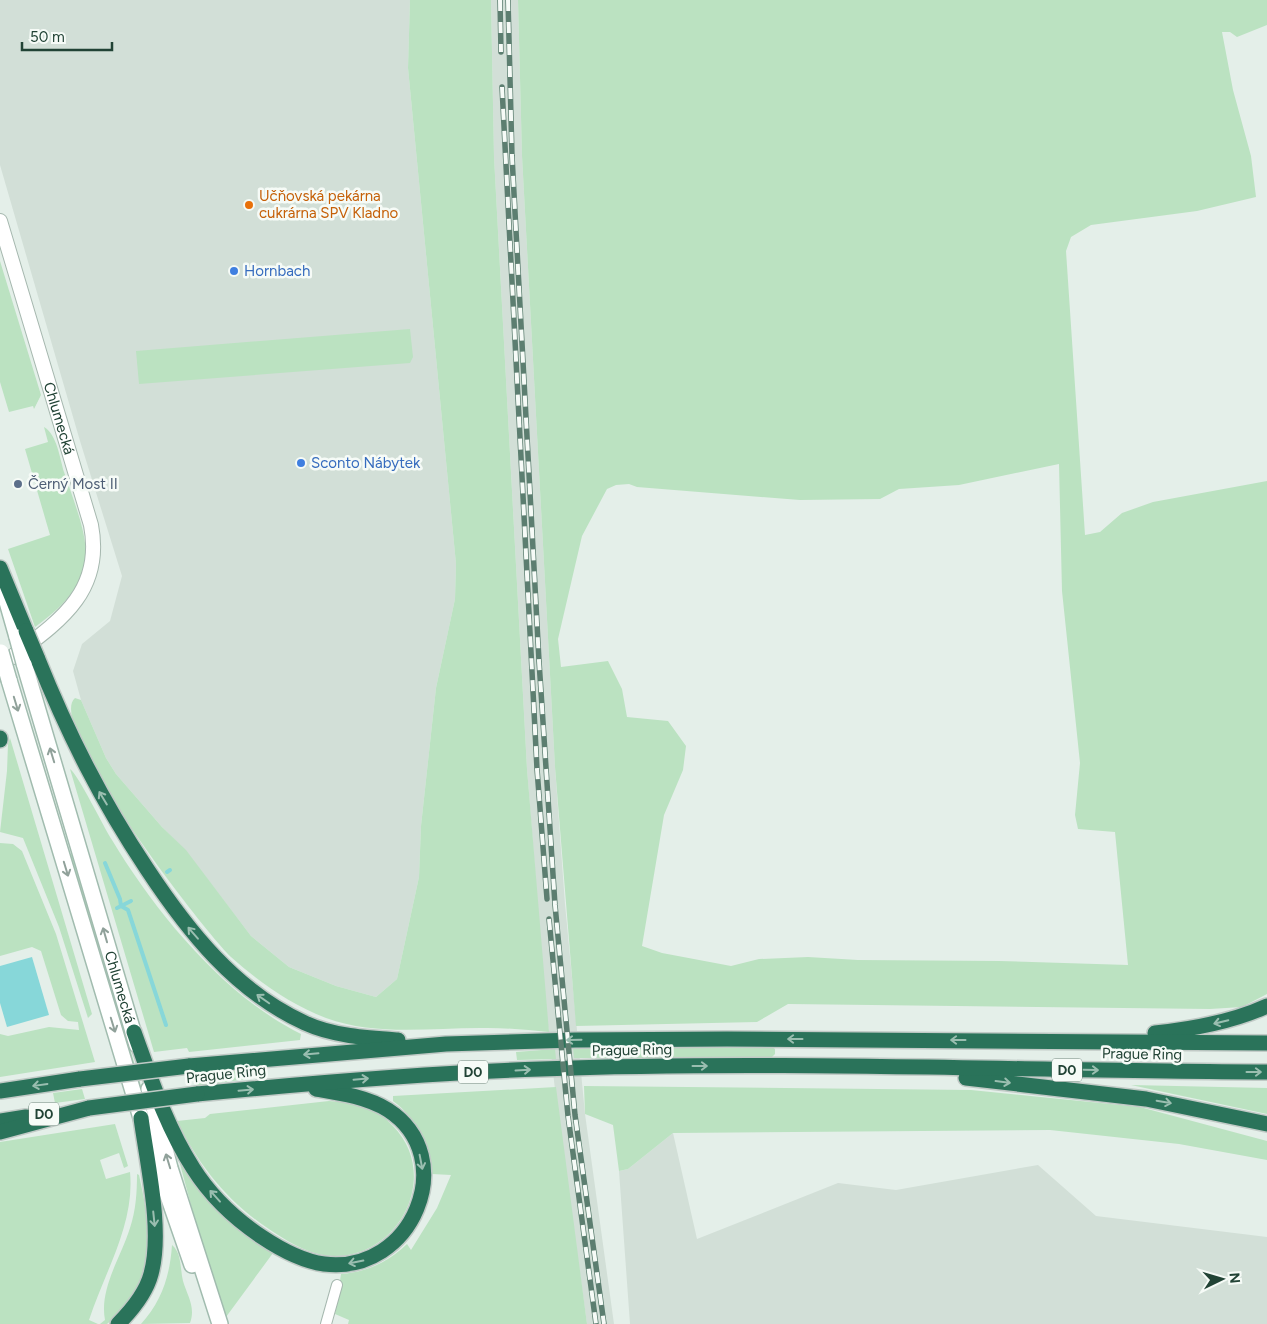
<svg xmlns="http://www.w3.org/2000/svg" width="1267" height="1324" viewBox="0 0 1267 1324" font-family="Figtree,sans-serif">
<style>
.built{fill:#d2dfd7}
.green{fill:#bbe2c1;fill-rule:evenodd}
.water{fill:#87d7d9}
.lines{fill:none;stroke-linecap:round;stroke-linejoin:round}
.stream{stroke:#87d7d9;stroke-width:4}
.minor-casing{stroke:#a6b8af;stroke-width:12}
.tertiary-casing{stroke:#a6b8af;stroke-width:16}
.secondary-casing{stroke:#a1bcaf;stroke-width:18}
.motorway-casing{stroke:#c1cac6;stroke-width:18}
.minor{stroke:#fff;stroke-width:10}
.tertiary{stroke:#fff;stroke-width:14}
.secondary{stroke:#fff;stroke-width:15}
.motorway{stroke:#2a735a;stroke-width:15}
.rail-casing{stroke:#5c7e70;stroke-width:5.5}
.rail{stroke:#f6fbf7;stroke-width:4;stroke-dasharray:11;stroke-linecap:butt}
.secondary-bridge-casing{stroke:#a1bcaf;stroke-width:18;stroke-linecap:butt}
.motorway-bridge-casing{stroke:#c1cac6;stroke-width:18;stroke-linecap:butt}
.secondary-bridge{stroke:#fff;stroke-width:15}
.motorway-bridge{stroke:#2a735a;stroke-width:15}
.oneway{stroke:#90a19a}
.oneway2{stroke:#9abeb0}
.food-dot{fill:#e8710a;stroke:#f6fbf7;stroke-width:2}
.shop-dot{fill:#3f7fe0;stroke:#f6fbf7;stroke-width:2}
.service-dot{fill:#5c6f8a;stroke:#f6fbf7;stroke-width:2}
.labels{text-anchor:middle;stroke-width:5;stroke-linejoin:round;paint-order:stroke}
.shield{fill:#f6fbf7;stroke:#617a6f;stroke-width:1}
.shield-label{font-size:14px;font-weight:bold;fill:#214335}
.food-label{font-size:15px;fill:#c56008;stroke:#f6fbf7;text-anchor:start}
.shop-label{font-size:15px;fill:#366cbe;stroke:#f6fbf7;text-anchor:start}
.street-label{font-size:15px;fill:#214335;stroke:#f6fbf7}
.service-label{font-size:15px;fill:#4e5e75;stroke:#f6fbf7;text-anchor:start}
</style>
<rect width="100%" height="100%" fill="#e4efe9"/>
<g class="built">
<polygon points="0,0 410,0 408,68 456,564 455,599 436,688 421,826 419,877 397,979 376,997 336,986 289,967 251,936 186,851 162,827 116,774 106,758 81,700 73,671 82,644 110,621 122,576 80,441 0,165"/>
<polygon points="491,0 518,0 522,156 555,767 565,904 585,1114 614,1324 587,1324 558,1117 545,999 527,769 494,157"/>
<polygon points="673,1133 697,1239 838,1183 896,1190 1038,1165 1096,1216 1267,1237 1267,1324 630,1324 619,1171 628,1169"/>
</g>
<g class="green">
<path d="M 410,0 L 491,0 L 494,157 L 527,769 L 549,1032 C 529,1030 508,1028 488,1028 C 434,1027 378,1037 326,1018 C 290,1004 260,983 231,957 C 204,931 44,725 75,698 L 81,700 L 106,758 L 116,774 L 162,827 L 186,850 L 251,936 L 289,967 L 336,986 L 376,997 L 397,979 L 419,877 L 421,826 L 436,688 L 455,599 L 456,564 L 408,68 Z"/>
<path d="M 518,0 L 1267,0 L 1267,25 L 1237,37 L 1230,32 L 1222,32 L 1233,90 L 1251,156 L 1256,197 L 1197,211 L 1091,225 L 1071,237 L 1066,251 L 1085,535 L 1100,532 L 1122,513 L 1153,502 L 1267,481 L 1267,994 L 1242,1007 L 1210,1009 L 788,1004 L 757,1022 L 576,1026 L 555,767 L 522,156 ZM 1059,464 L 1062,591 L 1080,763 L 1075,815 L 1078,829 L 1115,832 L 1128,965 L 999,961 L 858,960 L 808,957 L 759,959 L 731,966 L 662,953 L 642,946 L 664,815 L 683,770 L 686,746 L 668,721 L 627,717 L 622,689 L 608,661 L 561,667 L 558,639 L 582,536 L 607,489 L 616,485 L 629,484 L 637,487 L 800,500 L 880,499 L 899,489 L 959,485 Z"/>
<polygon points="0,261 41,395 34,409 33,406 9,412 0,382"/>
<polygon points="410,329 413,357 410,363 139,384 136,351"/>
<path d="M 44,427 C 57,434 60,459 64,472 C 89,545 106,575 35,627 L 8,549 L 50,535 L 25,449 L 48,442 Z"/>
<polygon points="10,738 92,1014 88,1018 59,927 23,838 0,832 7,771 8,744"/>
<path d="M 70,769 C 78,774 104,828 112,840 C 156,913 224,996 301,1034 L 300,1040 L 189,1052 L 187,1048 L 154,1052 Z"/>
<polygon points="0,843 13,844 22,851 56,934 95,1062 0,1077 0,1034 8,1036 49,1027 79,1030 78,1022 68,1021 61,1015 41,951 32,947 0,956"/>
<polygon points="69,853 74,856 186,1241"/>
<polygon points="596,1046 771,1046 775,1049 775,1054 771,1058 574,1058 573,1047"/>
<polygon points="555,1049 556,1059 517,1060 516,1052"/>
<polygon points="253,1069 257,1073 247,1075 247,1079 196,1086 193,1076"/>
<polygon points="1131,1085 1267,1088 1267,1114"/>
<polygon points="584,1086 971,1090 1140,1107 1267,1141 1267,1160 1179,1144 1050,1130 673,1133 628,1169 619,1171 613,1125 585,1114"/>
<path d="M 556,1087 L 587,1324 L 348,1324 L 349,1320 L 335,1314 L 341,1274 C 367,1272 388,1262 407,1244 L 411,1250 L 437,1208 L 451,1175 L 432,1174 C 432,1146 416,1118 393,1101 L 393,1096 Z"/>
<polygon points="82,1089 85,1099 55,1103 53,1093"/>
<path d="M 329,1101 C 344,1102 359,1103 373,1110 C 381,1113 387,1120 393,1126 C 441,1175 400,1257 334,1256 C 310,1256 285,1240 266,1227 C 226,1200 198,1164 177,1121 L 205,1118 L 210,1114 Z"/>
<path d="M 115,1124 L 128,1166 L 124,1168 L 119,1153 L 100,1160 L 106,1179 L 130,1172 C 135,1224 105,1271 89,1320 L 98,1324 L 0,1324 L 0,1142 Z"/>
<path d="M 181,1163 C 207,1199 234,1230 273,1253 L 226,1317 L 202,1246 L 180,1164 Z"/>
<path d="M 137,1174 L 139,1175 C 152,1233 158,1283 107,1324 L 100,1324 L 105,1320 C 99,1289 121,1257 130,1228 C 136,1210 137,1192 137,1174 Z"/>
<path d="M 172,1245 C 182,1253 180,1269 183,1281 C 187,1295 196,1307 190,1323 L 141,1324 C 162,1301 170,1275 172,1245 Z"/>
</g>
<polygon class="water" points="32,957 49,1015 7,1027 0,1003 0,966"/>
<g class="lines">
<g class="stream">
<polyline points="105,863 120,899 121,906 128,910 166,1025"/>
<polyline points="167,872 170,870"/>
<polyline points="117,908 131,901"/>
</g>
<g class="minor-casing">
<polyline id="minor" points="326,1324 337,1285"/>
</g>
<g class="tertiary-casing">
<g id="tertiary">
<path id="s1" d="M 0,221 L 91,525 C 105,598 50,627 0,666"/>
</g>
</g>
<g class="secondary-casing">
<g id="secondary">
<polyline points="3,588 17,637"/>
<path id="s2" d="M 24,663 L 137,1045"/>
<polyline points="9,680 141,1118 192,1265"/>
<polyline points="149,1089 170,1168 220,1324"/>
</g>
</g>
<g class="motorway-casing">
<g id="motorway">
<polyline points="0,568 26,631"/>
<path d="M 37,657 C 68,734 101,800 147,869 C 188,931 235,991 305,1023 C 333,1036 367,1038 398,1040"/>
<polyline points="0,738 0,740"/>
<path d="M 134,1032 C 151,1079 166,1126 193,1168 C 210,1195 235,1219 262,1237 C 280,1249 302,1261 324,1264 C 413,1275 461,1157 388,1110 C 367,1097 340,1093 316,1089"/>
<path d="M 1155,1033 C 1193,1029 1232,1022 1267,1006"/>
<polyline points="189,1066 446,1044 575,1040 727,1039 1267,1043"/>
<polyline points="966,1078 1146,1099 1267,1124"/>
<polyline points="0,1091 80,1079"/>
<path d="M 197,1094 C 311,1083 426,1073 541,1069 C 782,1060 1025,1071 1267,1072"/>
<polyline points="0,1121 26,1117"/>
<polyline points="0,1132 89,1108"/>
<path d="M 118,1324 C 132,1310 146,1293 151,1274 C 163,1231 147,1163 141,1118"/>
</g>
</g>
<use href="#minor" class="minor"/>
<use href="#tertiary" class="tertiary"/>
<use href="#secondary" class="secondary"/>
<use href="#motorway" class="motorway"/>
<g class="rail-casing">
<g id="rail">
<polyline points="500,0 501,52"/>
<polyline points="508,0 512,156 539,661 555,905 575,1115 604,1324"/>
<polyline points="502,87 537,769 547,899"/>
<polyline points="549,919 568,1116 596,1324"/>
</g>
</g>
<use href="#rail" class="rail"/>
<g class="secondary-bridge-casing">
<g id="secondary-bridge">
<polyline points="17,637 24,663"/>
<polyline points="1,652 9,680"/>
</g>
</g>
<g class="motorway-bridge-casing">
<g id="motorway-bridge">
<polyline points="26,631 37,657"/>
<polyline points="80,1079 189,1066"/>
<polyline points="89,1108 197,1094"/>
</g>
</g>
<use href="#secondary-bridge" class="secondary-bridge"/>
<use href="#motorway-bridge" class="motorway-bridge"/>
</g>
<defs><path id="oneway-shaft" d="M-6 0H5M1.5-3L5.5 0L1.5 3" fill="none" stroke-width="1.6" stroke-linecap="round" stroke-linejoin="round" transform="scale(1.25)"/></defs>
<g class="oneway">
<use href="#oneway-shaft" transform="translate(16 704) rotate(73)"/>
<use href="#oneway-shaft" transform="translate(52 755) rotate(-107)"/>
<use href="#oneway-shaft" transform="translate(66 869) rotate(73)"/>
<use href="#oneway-shaft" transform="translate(105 935) rotate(-106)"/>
<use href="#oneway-shaft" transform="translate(113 1025) rotate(73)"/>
<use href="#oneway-shaft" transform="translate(168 1161) rotate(-107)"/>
</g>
<g class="oneway2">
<use href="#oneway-shaft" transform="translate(103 798) rotate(-121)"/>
<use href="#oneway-shaft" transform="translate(193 933) rotate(-131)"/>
<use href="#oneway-shaft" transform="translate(263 999) rotate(-145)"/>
<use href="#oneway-shaft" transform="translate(1221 1022) rotate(167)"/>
<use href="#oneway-shaft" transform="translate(795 1039) rotate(-180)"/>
<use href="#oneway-shaft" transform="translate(574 1040) rotate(179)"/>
<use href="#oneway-shaft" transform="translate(958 1040) rotate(-180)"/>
<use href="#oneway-shaft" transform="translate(311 1054) rotate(175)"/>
<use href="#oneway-shaft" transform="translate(700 1066)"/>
<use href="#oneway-shaft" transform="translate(523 1070) rotate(-3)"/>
<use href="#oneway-shaft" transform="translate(1091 1070) rotate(1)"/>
<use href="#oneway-shaft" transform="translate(1254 1072)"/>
<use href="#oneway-shaft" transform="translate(361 1079) rotate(-5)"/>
<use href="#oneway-shaft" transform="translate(1003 1082) rotate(7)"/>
<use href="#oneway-shaft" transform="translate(40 1085) rotate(172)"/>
<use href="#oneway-shaft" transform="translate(246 1090) rotate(-5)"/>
<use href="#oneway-shaft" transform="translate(1164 1102) rotate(10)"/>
<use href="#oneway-shaft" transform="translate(421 1162) rotate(79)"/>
<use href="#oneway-shaft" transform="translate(215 1196) rotate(-132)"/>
<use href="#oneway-shaft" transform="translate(154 1219) rotate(84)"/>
<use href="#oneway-shaft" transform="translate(356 1262) rotate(169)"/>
</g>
<circle class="food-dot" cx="249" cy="205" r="5"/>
<g class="shop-dot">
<circle cx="234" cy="271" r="5"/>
<circle cx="301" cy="463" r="5"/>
</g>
<circle class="service-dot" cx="18" cy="484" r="5"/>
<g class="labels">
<g class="shield">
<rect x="1052" y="1058.5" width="30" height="23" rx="4"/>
<rect x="458" y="1060.5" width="30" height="23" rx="4"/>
<rect x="29" y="1102.5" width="30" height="23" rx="4"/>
</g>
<g class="shield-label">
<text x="1067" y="1075">D0</text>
<text x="473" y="1077">D0</text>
<text x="44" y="1119">D0</text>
</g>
<g class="food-label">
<text x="259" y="201">Učňovská pekárna<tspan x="259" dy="17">cukrárna SPV Kladno</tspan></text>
</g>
<g class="shop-label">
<text x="244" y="276">Hornbach</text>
<text x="311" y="468">Sconto Nábytek</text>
</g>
<g class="street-label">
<text dy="5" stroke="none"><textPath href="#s1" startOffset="206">Chlumecká</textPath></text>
<text dy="5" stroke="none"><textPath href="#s2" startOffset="338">Chlumecká</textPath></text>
<text transform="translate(632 1050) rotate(-1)" y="5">Prague Ring</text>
<text transform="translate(1142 1054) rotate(1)" y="5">Prague Ring</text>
<text transform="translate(226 1074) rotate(-6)" y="5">Prague Ring</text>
</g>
<g class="service-label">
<text x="28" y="489">Černý Most II</text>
</g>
</g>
<g transform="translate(1222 1279) rotate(85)" stroke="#f6fbf7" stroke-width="4" paint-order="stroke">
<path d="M0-4L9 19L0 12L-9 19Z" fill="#214335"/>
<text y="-8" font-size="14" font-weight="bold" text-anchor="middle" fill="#214335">N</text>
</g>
<path d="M22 42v8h90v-8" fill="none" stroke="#214335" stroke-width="2.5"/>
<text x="30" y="42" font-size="15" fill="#214335" stroke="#f6fbf7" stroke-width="4" paint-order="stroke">50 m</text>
</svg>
